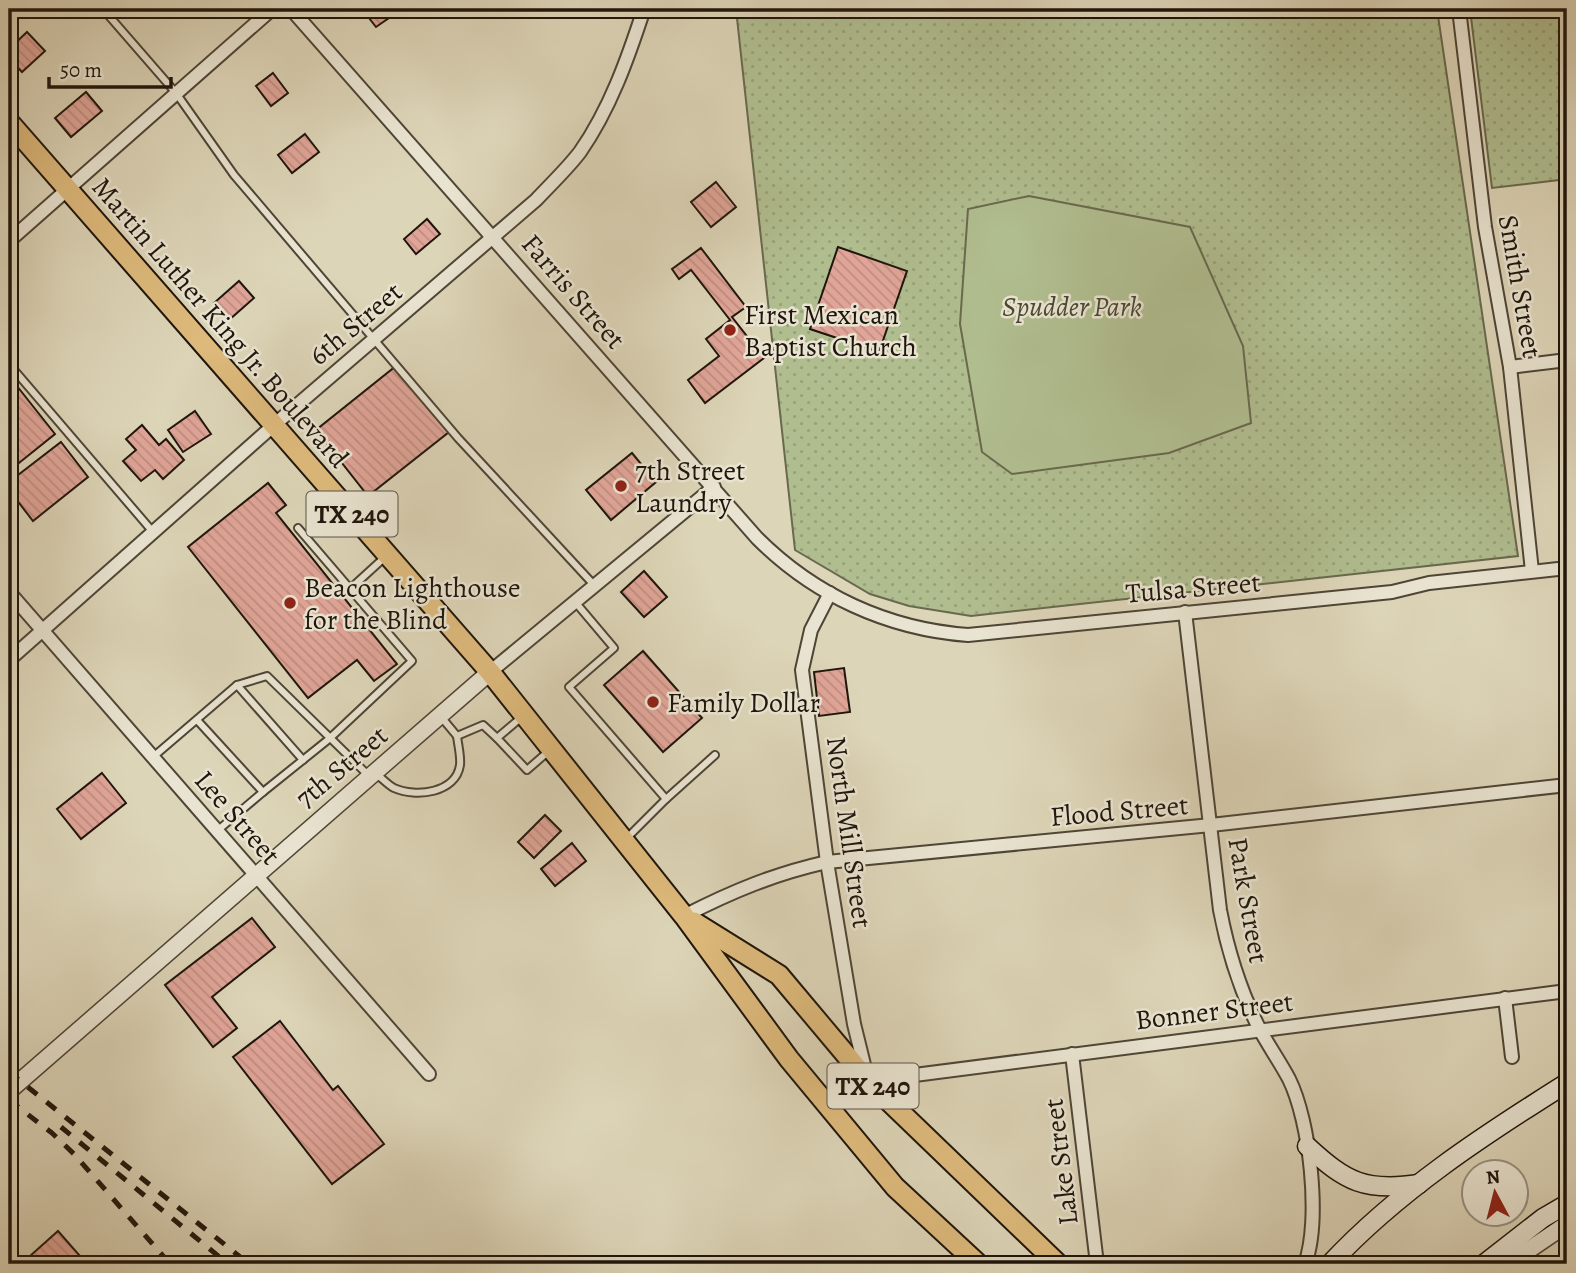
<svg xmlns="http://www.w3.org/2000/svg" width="1576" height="1273" viewBox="0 0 1576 1273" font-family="Alegreya,serif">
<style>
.green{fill:url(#green-dots);stroke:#68694e;stroke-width:2}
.pitch{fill:#b0bd8f;stroke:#68694e;stroke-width:2}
.building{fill:url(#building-back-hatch);stroke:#1f150c;stroke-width:2}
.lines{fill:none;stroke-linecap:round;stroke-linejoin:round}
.service-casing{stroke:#4e4537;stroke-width:10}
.minor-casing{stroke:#4e4537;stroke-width:16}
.tertiary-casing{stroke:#4e4537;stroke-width:19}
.secondary-casing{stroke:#1f150c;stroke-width:21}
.primary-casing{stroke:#1f150c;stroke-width:23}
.service{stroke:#e9e4d1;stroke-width:6}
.minor{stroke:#e9e4d1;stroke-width:12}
.tertiary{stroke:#e9e4d1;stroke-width:16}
.secondary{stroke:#e9e4d1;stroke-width:18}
.primary{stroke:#deba7c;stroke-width:19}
.rail{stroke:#1f150c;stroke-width:5;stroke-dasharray:12 12;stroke-linecap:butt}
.poi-dot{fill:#8f2418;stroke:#e9e4d1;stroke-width:2.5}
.labels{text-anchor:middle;stroke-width:5;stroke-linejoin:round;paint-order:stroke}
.shield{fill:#e9e4d1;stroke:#5c5347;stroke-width:2}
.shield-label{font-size:26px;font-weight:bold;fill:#1f150c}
.street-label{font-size:28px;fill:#1f150c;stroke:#e9e4d1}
.park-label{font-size:28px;font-style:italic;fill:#4a4733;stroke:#e9e4d1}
.poi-label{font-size:28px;fill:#1f150c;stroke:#e9e4d1;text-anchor:start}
</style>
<defs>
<pattern id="green-dots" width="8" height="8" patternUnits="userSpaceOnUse" patternTransform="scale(1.75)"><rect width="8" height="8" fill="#b0bd8f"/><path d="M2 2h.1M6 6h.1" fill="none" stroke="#97a27a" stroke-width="1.8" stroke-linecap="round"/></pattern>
<pattern id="building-back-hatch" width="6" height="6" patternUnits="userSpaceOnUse" patternTransform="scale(1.75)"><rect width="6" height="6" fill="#e0a598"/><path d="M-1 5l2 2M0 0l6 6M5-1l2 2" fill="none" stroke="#c08d82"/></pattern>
</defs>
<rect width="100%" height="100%" fill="#ddd5b8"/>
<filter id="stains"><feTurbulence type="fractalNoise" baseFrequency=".00286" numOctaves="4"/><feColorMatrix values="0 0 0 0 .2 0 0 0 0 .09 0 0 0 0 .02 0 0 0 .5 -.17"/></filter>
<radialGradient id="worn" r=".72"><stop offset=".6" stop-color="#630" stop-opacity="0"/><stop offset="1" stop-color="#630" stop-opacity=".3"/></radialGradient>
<g class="green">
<polygon points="736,9 1437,9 1518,556 971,616 909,606 870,594 795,550"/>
<polygon points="1470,9 1567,9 1567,179 1492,188"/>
</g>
<polygon class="pitch" points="1029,196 1190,227 1243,346 1251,423 1169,453 1012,474 982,452 960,324 968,209"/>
<g class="building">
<polygon points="362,9 397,9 399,11 376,27"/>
<polygon points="27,32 45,51 22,72 9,58 9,49"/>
<polygon points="273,73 288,93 271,106 256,86"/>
<polygon points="86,92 102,111 71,137 55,118"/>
<polygon points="305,134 319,152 292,173 278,155"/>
<polygon points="716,182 736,207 711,227 691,202"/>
<polygon points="427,219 440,234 416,254 404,239"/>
<polygon points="838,247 907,271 879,352 810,329"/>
<polygon points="701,248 746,307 732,317 764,358 705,403 688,380 719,356 706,339 730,320 691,270 679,279 672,269"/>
<polygon points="239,281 254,298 229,320 214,303"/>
<polygon points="396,366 449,432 368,496 316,430"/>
<polygon points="9,376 55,434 9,471"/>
<polygon points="195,411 211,434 183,452 168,430"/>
<polygon points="142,425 159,445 166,439 184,460 163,479 155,470 141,481 123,461 136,450 126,439"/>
<polygon points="61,442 88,477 33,521 9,490 9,482"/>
<polygon points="632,453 656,482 611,520 586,490"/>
<polygon points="268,483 286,505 276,513 397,664 374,681 357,660 308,698 188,547"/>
<polygon points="644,571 667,597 644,617 621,592"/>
<polygon points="643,651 702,718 663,752 604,685"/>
<polygon points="844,668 850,712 819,716 814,672"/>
<polygon points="102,773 126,803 81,839 57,809"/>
<polygon points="545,815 561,831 534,858 518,842"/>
<polygon points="572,843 586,861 555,886 541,869"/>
<polygon points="252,918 275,947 212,997 237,1028 213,1047 165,985"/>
<polygon points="280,1021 333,1090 338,1086 384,1144 332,1184 233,1057"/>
<polygon points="58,1231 87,1264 38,1264 30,1256"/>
</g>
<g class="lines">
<g class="service-casing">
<g id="service">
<polyline points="103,9 176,93 234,175 458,438 594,585"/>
<polyline points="9,364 153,532"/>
<polyline points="350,589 385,557"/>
<polyline points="576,603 614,648 569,687 666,799 626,839"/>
<polyline points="237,685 303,760"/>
<polyline points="523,716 497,738 527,770 550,750"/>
<polyline points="442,718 457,736 483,725 497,738"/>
<polyline points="197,720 263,792 217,831"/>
<polyline points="153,757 237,685 267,676 368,775"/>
<path d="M 376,774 C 382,778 388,785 394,788 C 416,798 456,793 460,765 C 461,756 458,745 457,736"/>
<polyline points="263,792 329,739 412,661 298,528"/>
<polyline points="666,799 715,755"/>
</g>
</g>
<g class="minor-casing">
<g id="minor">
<path d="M 291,9 L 757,538 C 814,595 887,629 968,635 L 1392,592 L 1429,583 L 1567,568"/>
<polyline points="1459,9 1485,227 1510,367 1532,571"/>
<polyline points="9,241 272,9"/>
<polyline points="1510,367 1567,360"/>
<polyline points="9,592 429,1074"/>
<polyline points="830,593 811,630 802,670 827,862 854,1024 868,1081 1567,991"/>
<path d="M 1185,612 L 1220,910 C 1228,952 1240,990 1259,1028 C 1268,1045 1280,1062 1289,1079 C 1310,1121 1321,1220 1305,1264"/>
<path d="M 9,660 L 274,425 L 536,200 C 551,184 567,169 580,152 C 610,109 628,58 644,9"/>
<polyline points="490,672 714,487"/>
<path d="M 684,916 C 733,891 774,874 827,862 L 1211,825 L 1567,785"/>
<polyline points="1505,998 1512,1057"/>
<polyline points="1072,1054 1097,1264"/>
</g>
</g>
<g class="tertiary-casing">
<g id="tertiary">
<polyline points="9,1091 490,672"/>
<polyline points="1508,1264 1567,1224"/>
</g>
</g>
<g class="secondary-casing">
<g id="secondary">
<path d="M 1307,1146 C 1346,1182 1365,1192 1419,1184"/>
<path d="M 1330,1264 C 1398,1191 1484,1135 1567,1083"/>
<polyline points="1484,1264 1543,1218 1567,1204"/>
</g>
</g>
<g class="primary-casing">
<g id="primary">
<polyline points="9,122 490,672 684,916 789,1059 895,1187 978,1264"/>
<polyline points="694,922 779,975 868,1081 1058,1264"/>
</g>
</g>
<use href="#service" class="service"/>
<use href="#minor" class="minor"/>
<use href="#tertiary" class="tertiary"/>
<use href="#secondary" class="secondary"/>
<use href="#primary" class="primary"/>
<g class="rail">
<polyline points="9,1072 249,1264"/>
<polyline points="9,1100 52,1133 74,1154 170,1264"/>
<polyline points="61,1127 228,1264"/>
</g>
</g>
<g class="poi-dot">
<circle cx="730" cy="330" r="7"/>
<circle cx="621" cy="486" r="7"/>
<circle cx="290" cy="603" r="7"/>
<circle cx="653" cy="702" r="7"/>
</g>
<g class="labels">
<g class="shield">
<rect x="306.5" y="491.5" width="91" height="45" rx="5"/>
<rect x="827.5" y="1063.5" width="91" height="45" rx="5"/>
</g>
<g class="shield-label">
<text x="352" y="523">TX 240</text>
<text x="873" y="1095">TX 240</text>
</g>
<g class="street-label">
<text transform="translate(1521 286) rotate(80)" y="10">Smith Street</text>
<text transform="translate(574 291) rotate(49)" y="10">Farris Street</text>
<text transform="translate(221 322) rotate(49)" y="10">Martin Luther King Jr. Boulevard</text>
<text transform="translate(355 323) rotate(-40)" y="10">6th Street</text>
<text transform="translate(1193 587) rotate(-5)" y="10">Tulsa Street</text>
<text transform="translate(341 766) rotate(-40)" y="10">7th Street</text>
<text transform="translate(1119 810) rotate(-5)" y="10">Flood Street</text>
<text transform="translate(238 817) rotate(49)" y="10">Lee Street</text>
<text transform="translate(850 832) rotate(82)" y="10">North Mill Street</text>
<text transform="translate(1249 900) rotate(80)" y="10">Park Street</text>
<text transform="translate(1214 1010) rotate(-7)" y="10">Bonner Street</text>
<text transform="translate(1060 1162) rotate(-97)" y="10">Lake Street</text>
</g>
<g class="park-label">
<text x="1072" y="316">Spudder Park</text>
</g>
<g class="poi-label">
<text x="744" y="324">First Mexican<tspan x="744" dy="32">Baptist Church</tspan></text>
<text x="635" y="480">7th Street<tspan x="635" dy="32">Laundry</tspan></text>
<text x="304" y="597">Beacon Lighthouse<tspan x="304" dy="32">for the Blind</tspan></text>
<text x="667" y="712">Family Dollar</text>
</g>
</g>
<rect width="1576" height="1273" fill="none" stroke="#ddd5b8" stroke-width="35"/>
<rect x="10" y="10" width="1555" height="1252" fill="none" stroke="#1f150c" stroke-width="3.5"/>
<rect x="18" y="18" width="1541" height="1238" fill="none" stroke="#1f150c" stroke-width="2"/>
<g transform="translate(1495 1193) rotate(353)"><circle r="33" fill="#e9e4d1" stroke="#989182" stroke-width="2"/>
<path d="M0-5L12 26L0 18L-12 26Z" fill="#8f2418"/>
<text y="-10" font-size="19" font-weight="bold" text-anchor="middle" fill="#1f150c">N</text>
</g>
<path d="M49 77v10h122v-10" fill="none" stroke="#1f150c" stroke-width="3.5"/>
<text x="60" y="77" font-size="21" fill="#1f150c" stroke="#e9e4d1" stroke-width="5" paint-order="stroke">50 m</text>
<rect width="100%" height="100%" filter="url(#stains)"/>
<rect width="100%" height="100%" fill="url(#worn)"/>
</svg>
